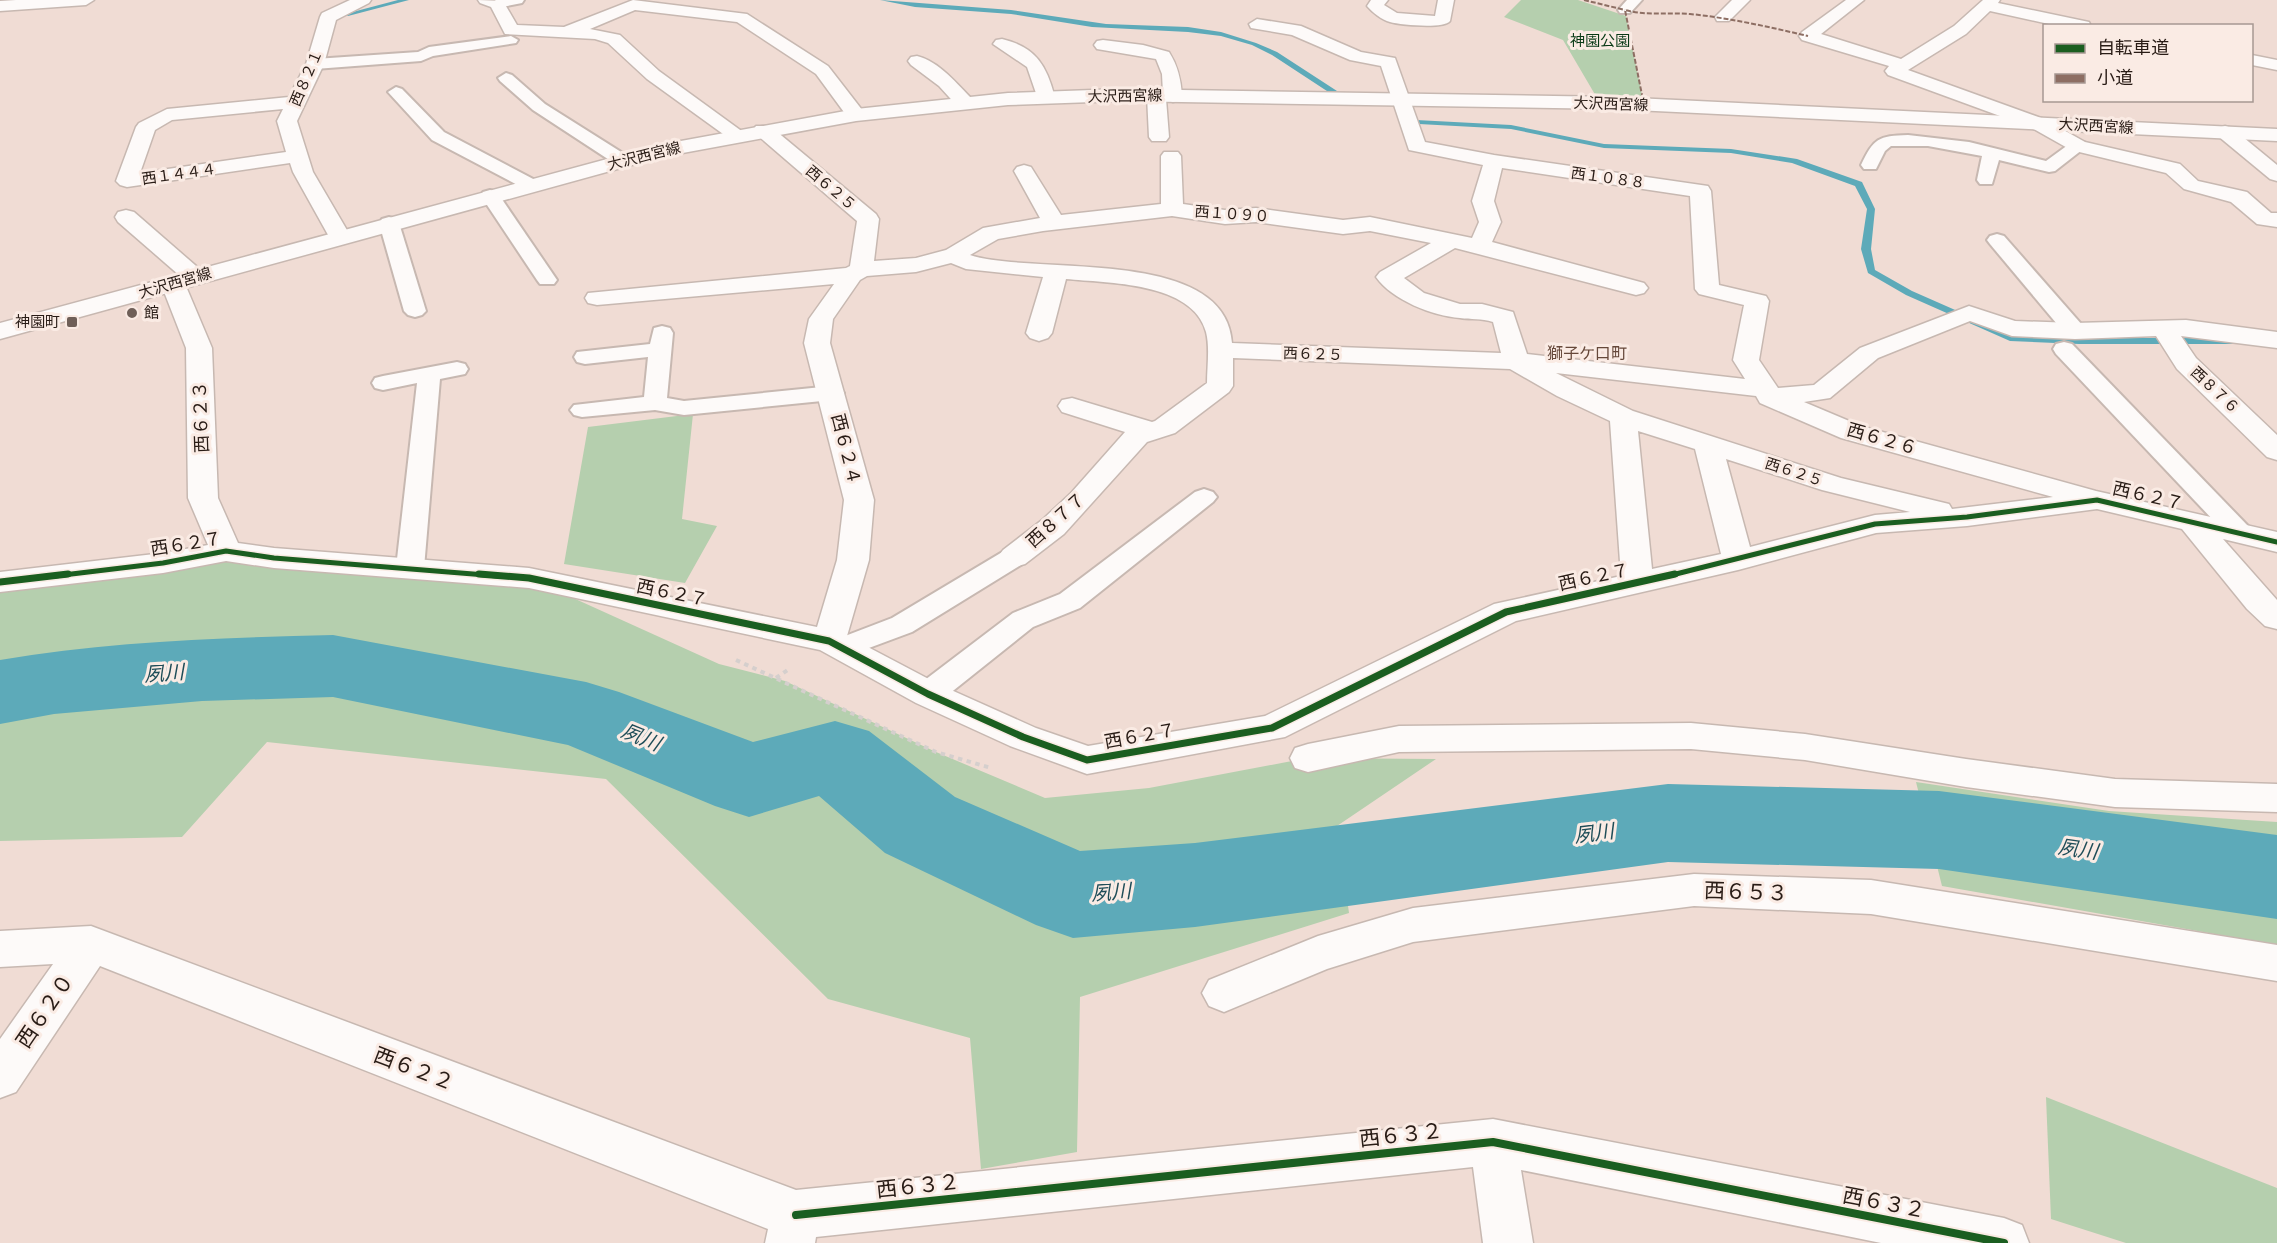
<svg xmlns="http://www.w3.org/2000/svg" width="2277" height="1243" viewBox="0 0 2277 1243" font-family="Rubik,'Noto Sans JP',sans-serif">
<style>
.green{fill:#b5cfae}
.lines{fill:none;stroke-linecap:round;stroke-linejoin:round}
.stream{fill:#5daab9;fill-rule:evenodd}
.river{fill:#5daab9;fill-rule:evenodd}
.lane-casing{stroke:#c7b8b1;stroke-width:4}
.street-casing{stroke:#c7b8b1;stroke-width:3}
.primary-casing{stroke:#c7b8b1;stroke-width:3}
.path{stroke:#d5cfcd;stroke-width:4;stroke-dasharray:4.5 4.5;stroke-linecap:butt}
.lane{fill:#fdfaf9;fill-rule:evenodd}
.street{fill:#fdfaf9;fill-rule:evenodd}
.primary{fill:#fdfaf9;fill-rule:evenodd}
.quiet{stroke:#8d6e63;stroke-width:2;stroke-dasharray:5 2;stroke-linecap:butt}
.cycleway-far2-casing{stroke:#faebe4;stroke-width:8}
.cycleway-far1-casing{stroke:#faebe4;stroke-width:10}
.cycleway-casing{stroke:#faebe4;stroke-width:12}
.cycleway-far2{stroke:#1b5e20;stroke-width:5}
.cycleway-far1{stroke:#1b5e20;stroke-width:7}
.cycleway{stroke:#1b5e20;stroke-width:8}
.poi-dot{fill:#6f5f58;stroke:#faebe4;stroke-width:2}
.labels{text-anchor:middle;stroke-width:6;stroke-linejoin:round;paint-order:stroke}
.far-park-label{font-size:15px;fill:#093a16;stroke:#faebe4}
.far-street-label{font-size:15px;fill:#291c16;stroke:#faebe4}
.far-poi-label{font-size:15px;fill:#291c16;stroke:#faebe4;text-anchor:start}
.far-neighbourhood-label{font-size:16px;fill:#66483a;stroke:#faebe4}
.street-label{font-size:18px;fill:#291c16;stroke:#faebe4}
.water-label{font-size:20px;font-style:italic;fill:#1f4d58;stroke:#faebe4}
.near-street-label{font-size:21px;fill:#291c16;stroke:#faebe4}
</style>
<rect width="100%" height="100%" fill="#f0dcd4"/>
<g class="green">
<polygon points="1521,0 1578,0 1626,16 1644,105 1600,103 1563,40 1504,17"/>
<polygon points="693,414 682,519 717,526 685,583 564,564 588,427"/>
<polygon points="226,551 529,578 719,664 785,681 936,752 1045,798 1149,788 1308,758 1436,759 1337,826 1349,913 1080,997 1077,1152 981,1169 970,1038 828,999 606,779 267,742 182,837 0,841 0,591"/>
<polygon points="1916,782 2109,811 2277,822 2277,945 1942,886"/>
<polygon points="2046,1097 2277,1188 2277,1243 2126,1243 2051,1219"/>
</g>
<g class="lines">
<g class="stream">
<polygon points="398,0 409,0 348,16 345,14"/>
<polygon points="880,0 1011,10 1106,24 1188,27 1221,32 1256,43 1277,52 1337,91 1330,93 1272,55 1252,45 1221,36 1188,32 1092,27 1011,14 915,7"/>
<polygon points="1416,120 1511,125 1604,144 1731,149 1797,159 1862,182 1875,209 1871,249 1875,270 1912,291 2012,335 2079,338 2234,338 2239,341 2234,344 2079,344 2010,341 1906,295 1868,273 1861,249 1867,209 1855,186 1792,163 1731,153 1604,148 1511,129 1419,124 1416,124"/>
</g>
<path class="river" d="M 333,635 L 586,682 L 619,692 L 753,742 L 835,721 L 869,731 L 955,797 L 1080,851 L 1195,843 L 1668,784 L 1939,791 L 2277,835 L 2277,919 L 1939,869 L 1668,862 L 1195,927 L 1073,938 L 1036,925 L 885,853 L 819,796 L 749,817 L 715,806 L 568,745 L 333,697 L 202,701 L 54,714 L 0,724 L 0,660 C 110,641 222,638 333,635 Z"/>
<g class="lane-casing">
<g id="lane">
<polygon points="524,0 522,3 497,8 490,4 496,0"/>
<polygon points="1627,0 1642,0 1630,13 1620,13 1618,10"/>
<polygon points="511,36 518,40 516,43 433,56 421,61 315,69 307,64 315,59 418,52 429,47"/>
<polygon points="506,73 512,75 545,104 629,157 632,161 629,165 617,165 533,110 500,81 498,78"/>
<polygon points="396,87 402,89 444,132 537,181 540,185 537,189 525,189 432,140 388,92"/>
<path d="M 1908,135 L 1969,142 L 2046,161 L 2072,142 L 2084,142 L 2087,146 L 2055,171 L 2049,172 L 1999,160 L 1992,184 L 1980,184 L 1977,180 L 1982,156 L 1928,146 L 1891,146 L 1885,151 L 1876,169 L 1864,169 L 1861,165 C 1874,138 1878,136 1908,135 Z"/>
<polygon points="490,190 497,192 557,280 554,284 540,284 537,280 481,196 483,192"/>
<polygon points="389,217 396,219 399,223 426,311 422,315 415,317 408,315 404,311 379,223 382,219"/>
<polygon points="1997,234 2004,236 2083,326 2086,331 2083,336 2075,338 2067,336 1990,244 1987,240 1990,236"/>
<polygon points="662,326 670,328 673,333 667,398 684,401 832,386 840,388 844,393 840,398 832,400 684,415 655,410 582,417 574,415 570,410 574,405 644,397 648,357 585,364 577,362 574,357 577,352 650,344 654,328"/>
<polygon points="2064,342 2072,344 2250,528 2254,534 2250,540 2241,542 2232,540 2056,354 2053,349 2056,344"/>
<polygon points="457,362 465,364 468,369 465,374 440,379 424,568 420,574 410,577 400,574 396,568 417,383 383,390 375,388 372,383 375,378 383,376"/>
<polygon points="1204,489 1213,492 1217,497 1213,502 1080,608 1033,627 939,702 928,705 917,702 913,694 917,686 1013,613 1060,594 1195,492"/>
<polygon points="1014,548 1024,551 1027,557 1024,563 912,632 842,658 832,655 827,648 832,641 892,618 1004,551"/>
</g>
</g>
<g class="street-casing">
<g id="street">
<polygon points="16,0 94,0 86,5 0,11 0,1"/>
<path d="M 350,0 L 371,0 L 369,3 L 336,20 L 324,64 L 297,121 L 313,172 L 351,237 L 348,242 L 340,244 L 332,242 L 293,172 L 290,163 L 127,187 L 120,185 L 116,181 L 136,127 L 139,123 L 167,109 L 289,97 L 306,64 L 320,17 L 322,13 ZM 283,109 L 277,121 L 286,152 L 140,173 L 155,130 L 172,120 Z"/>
<polygon points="478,0 503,1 517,25 564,27 633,0 747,14 828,66 866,115 863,119 849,119 816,74 737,22 635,10 590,29 620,35 659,71 747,135 744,139 730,139 647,79 608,43 595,39 505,34 491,7 480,3"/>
<path d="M 1371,0 L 1388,0 L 1384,5 L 1397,13 L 1435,16 L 1438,0 L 1454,0 L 1450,21 C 1444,29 1401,25 1390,22 C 1382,20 1372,12 1367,6 Z"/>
<polygon points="1732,0 1750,0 1729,21 1717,21 1715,17"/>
<polygon points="1846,0 1864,0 1821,34 1901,59 1954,26 1983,0 2000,0 1998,3 2089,22 2091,26 2058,26 1990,11 1966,34 1908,70 2044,119 2085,142 2180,164 2198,181 2247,192 2271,213 2277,213 2277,227 2257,224 2231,202 2184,189 2166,173 2071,150 2030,127 1888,75 1885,71 1889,66 1802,40 1799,36 1802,32"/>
<path d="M 1257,19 L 1301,26 L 1361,52 L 1395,58 L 1425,142 L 1494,155 L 1708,186 L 1711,191 L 1719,285 L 1766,296 L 1769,301 L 1759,360 L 1778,388 L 1814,385 L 1860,348 L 1969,306 L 2015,321 L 2075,323 L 2186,320 L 2277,332 L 2277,348 L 2181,336 L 2196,358 L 2277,435 L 2277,460 L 2267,457 L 2177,369 L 2156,336 L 2075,339 L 2012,336 L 1970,321 L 1878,358 L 1830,398 L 1804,402 L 1861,426 L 2096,491 L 2277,532 L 2277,552 L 2223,539 L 2277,600 L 2277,629 L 2265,626 L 2247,609 L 2182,529 L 2097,509 L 1967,526 L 1876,533 L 1738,570 L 1516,621 L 1285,737 L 1087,774 L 1010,746 L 916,703 L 820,650 L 529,588 L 274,568 L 226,561 L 163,573 L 0,592 L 0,572 L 163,553 L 208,545 L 188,498 L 186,348 L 161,284 L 165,279 L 173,277 L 181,279 L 185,284 L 212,348 L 218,498 L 238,543 L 274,548 L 529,568 L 817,627 L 837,560 L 844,500 L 804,343 L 809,319 L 834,284 L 597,305 L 588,303 L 585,298 L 588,293 L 846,268 L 850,266 L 857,221 L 756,134 L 753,130 L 756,126 L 770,126 L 876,214 L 879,219 L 874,261 L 916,258 L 946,250 L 983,228 L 1040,218 L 1014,171 L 1017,167 L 1024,165 L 1031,167 L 1061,215 L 1161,204 L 1161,156 L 1164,152 L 1178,152 L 1181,156 L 1183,204 L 1225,210 L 1256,208 L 1343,220 L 1370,217 L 1472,238 L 1479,222 L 1472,201 L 1483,165 L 1409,150 L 1381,66 L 1350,60 L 1292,35 L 1251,28 L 1249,24 ZM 1502,168 L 1690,196 L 1695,289 L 1699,294 L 1744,305 L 1733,360 L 1745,379 L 1527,354 L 1513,312 L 1482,304 L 1460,304 L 1424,293 L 1404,278 L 1455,248 L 1636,295 L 1644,293 L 1648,288 L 1644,283 L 1492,242 L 1501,222 L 1494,201 ZM 1172,216 L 1225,224 L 1256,222 L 1343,234 L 1370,231 L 1431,243 L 1380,272 L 1376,277 C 1392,300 1433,316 1460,318 C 1471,320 1481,318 1493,322 L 1501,353 L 1232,343 C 1226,245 1034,276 970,255 L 998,239 L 1043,231 ZM 951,263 L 966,269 L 1043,277 L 1026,333 L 1030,338 L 1039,341 L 1048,338 L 1052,333 L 1066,279 C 1107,283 1193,282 1206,332 C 1210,347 1207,367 1207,383 L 1155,421 L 1152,422 L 1072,398 L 1062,400 L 1058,406 L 1062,412 L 1125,432 L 1071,493 L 1042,520 L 1003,550 L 998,557 L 1003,564 L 1014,567 L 1025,564 L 1064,534 L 1147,442 L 1175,433 L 1229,392 L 1233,386 L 1233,358 L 1510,369 L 1557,396 L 1610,421 L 1621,576 L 1494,604 L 1265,716 L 1088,746 L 1036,728 L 940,685 L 847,636 L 869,560 L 874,500 L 830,343 L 833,319 L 860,280 L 867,276 L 916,272 ZM 1556,373 L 1756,396 L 1760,403 L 1841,438 L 2053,497 L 1952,509 L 1949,504 L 1841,478 L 1633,411 ZM 1638,431 L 1695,449 L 1721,554 L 1652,569 ZM 1726,459 L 1822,490 L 1910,512 L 1875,515 L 1750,547 Z"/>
<path d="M 1002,39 C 1036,47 1047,66 1055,98 L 1053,102 L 1039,102 L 1027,67 L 993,44 L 996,40 Z"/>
<path d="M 1103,40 L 1143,45 L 1169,52 C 1178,66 1181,80 1182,96 L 1180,100 L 1173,102 L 1166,99 L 1169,137 L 1166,141 L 1152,141 L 1149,137 L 1147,96 L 1149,92 L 1156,90 L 1163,93 L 1162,74 L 1156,59 L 1097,49 L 1094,45 L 1097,41 Z"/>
<polygon points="2252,55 2277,60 2277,70 2252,65"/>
<path d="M 917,56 C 939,61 958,85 973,100 L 975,104 L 973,108 L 959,108 L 939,86 L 911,65 L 908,61 L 911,57 Z"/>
<polygon points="2225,126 2232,128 2277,165 2277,181 2270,179 2218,136 2215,132 2218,128"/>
<polygon points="126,210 134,212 203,272 207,277 203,282 195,284 187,282 118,222 115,217 118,212"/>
<polygon points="1691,723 1805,734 1966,759 2115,779 2277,784 2277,812 2115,807 1966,787 1805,760 1691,749 1399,752 1308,772 1295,768 1290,758 1295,748 1308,744 1399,726"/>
<polygon points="1694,874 1871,880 2277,945 2277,981 1871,914 1694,906 1413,942 1327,969 1224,1012 1209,1006 1202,993 1209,980 1318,936 1413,908"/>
<polygon points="91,926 796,1190 1493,1119 2004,1218 2022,1225 2029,1243 1881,1243 1521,1170 1533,1243 1483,1243 1473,1167 816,1237 815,1243 765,1243 768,1229 100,966 16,1092 0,1098 0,1039 53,964 0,967 0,931"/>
</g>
</g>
<g class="primary-casing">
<polygon id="primary" points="1121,89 1614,97 2277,129 2277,141 1614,109 1121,101 1008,105 856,121 661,157 0,339 0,323 659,145 856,109 1008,93"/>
</g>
<g class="path">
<polyline points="736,660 936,752 991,768"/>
<polyline points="776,678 789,669"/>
</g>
<use href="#lane" class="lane"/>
<use href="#street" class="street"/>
<use href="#primary" class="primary"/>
<g class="quiet">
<polyline points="1584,0 1625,10"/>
<path d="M 1644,105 L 1625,10 C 1646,16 1668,12 1690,14 C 1730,18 1769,27 1808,36"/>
</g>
<g class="cycleway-far2-casing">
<g id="cycleway-far2">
<polyline points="55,576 163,563 226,551 274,558 498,576"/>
<polyline points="1668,576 1875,524 1967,517 2097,500 2277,542"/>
</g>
</g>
<g class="cycleway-far1-casing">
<g id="cycleway-far1">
<polyline points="479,574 529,578 829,641 928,694 1023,737 1087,760 1272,728 1506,612 1675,574"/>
<polyline points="0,582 68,574"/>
</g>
</g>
<g class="cycleway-casing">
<polyline id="cycleway" points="796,1215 1493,1142 2004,1243"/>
</g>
<use href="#cycleway-far2" class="cycleway-far2"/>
<use href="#cycleway-far1" class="cycleway-far1"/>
<use href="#cycleway" class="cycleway"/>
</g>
<g class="poi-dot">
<circle cx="132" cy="313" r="6"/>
<rect x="66" y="316" width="12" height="12" rx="3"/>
</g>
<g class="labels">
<g class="far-park-label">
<text x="1600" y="46">神園公園</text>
</g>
<g class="far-street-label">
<text transform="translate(306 78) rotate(-67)" y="5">西８２１</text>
<text transform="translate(1125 96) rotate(-1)" y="5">大沢西宮線</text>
<text transform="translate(1611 104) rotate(2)" y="5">大沢西宮線</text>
<text transform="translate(2096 126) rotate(3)" y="5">大沢西宮線</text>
<text transform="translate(644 156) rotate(-14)" y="5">大沢西宮線</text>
<text transform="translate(179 174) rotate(-8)" y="5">西１４４４</text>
<text transform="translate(1608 178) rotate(8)" y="5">西１０８８</text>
<text transform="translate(831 188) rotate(40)" y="5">西６２５</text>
<text transform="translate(1232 214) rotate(4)" y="5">西１０９０</text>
<text transform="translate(175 283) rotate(-16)" y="5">大沢西宮線</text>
<text transform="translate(1313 354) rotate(2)" y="5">西６２５</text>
<text transform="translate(2215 390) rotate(43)" y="5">西８７６</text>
<text transform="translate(1794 472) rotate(18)" y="5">西６２５</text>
</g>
<g class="far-poi-label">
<text x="144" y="318">館</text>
<text x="60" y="327" text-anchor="end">神園町</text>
</g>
<g class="far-neighbourhood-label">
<text x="1587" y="359">獅子ケ口町</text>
</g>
<g class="street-label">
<text transform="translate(201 417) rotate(-92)" y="6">西６２３</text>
<text transform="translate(1882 439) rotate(16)" y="6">西６２６</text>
<text transform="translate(846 449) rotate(76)" y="6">西６２４</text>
<text transform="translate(2148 496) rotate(13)" y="6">西６２７</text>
<text transform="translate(1056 520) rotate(-42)" y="6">西８７７</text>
<text transform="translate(186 544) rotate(-9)" y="6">西６２７</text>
<text transform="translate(1594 577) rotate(-12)" y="6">西６２７</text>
<text transform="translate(672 593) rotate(12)" y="6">西６２７</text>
<text transform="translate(1140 736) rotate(-10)" y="6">西６２７</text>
</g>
<g class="water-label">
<text transform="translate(164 673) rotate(-4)" y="7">夙川</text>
<text transform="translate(641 737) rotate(22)" y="7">夙川</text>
<text transform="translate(1594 833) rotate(-7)" y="7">夙川</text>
<text transform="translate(2078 849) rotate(8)" y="7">夙川</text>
<text transform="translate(1111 892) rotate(-4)" y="7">夙川</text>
</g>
<g class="near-street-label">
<text transform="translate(1746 892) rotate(2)" y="7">西６５３</text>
<text transform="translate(45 1011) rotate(-56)" y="7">西６２０</text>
<text transform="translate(414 1069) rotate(21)" y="7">西６２２</text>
<text transform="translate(1401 1135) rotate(-6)" y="7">西６３２</text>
<text transform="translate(918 1186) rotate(-6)" y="7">西６３２</text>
<text transform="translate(1884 1203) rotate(11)" y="7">西６３２</text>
</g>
</g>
<rect x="2043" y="24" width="210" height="78" fill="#faebe4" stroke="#a69892" stroke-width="1.5"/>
<rect x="2055" y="44" width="30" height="9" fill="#1b5e20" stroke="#a69892" stroke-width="1.5"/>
<text x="2097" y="54" font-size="18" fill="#291c16">自転車道</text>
<rect x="2055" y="74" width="30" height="9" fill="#8d6e63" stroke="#a69892" stroke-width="1.5"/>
<text x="2097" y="84" font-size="18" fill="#291c16">小道</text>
</svg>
